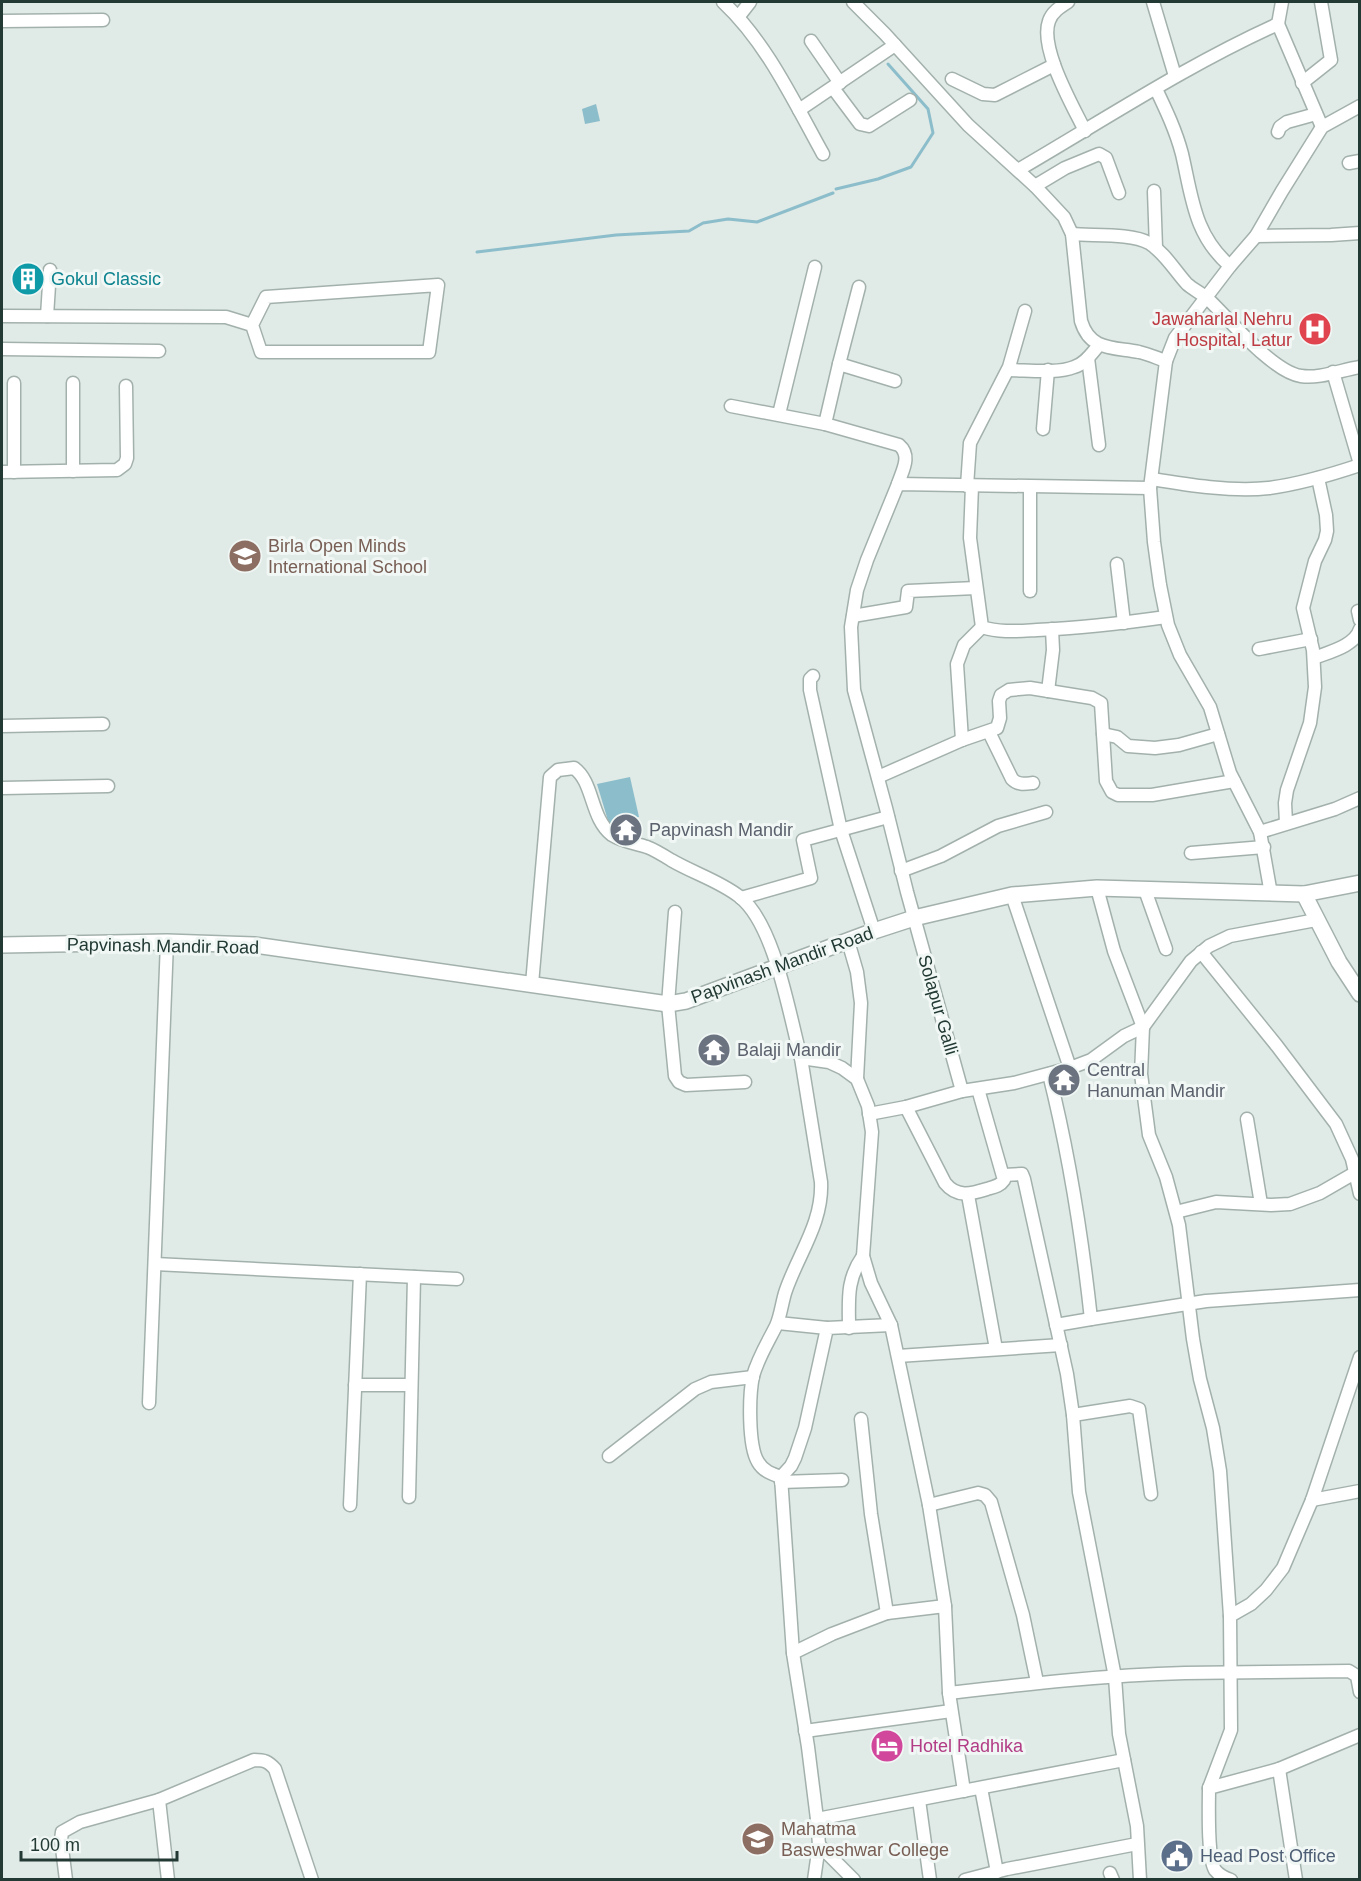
<svg xmlns="http://www.w3.org/2000/svg" width="1361" height="1881" viewBox="0 0 1361 1881" font-family="Helvetica,sans-serif">
<style>
.water{fill:#8cbdcb}
.lines{fill:none;stroke-linecap:round;stroke-linejoin:round}
.stream{stroke:#8cbdcb;stroke-width:3}
.minor-casing{stroke:#a3b1ad;stroke-width:15}
.tertiary-casing{stroke:#a3b1ad;stroke-width:18}
.minor{stroke:#fff;stroke-width:12}
.tertiary{stroke:#fff;stroke-width:15}
.labels{text-anchor:middle;stroke-width:6;stroke-linejoin:round;paint-order:stroke}
.culture-label{font-size:18px;fill:#0d838f;stroke:#f0f7f4;text-anchor:start}
.health-label{font-size:18px;fill:#be3a42;stroke:#f0f7f4;text-anchor:end}
.education-label{font-size:18px;fill:#785e54;stroke:#f0f7f4;text-anchor:start}
.worship-label{font-size:18px;fill:#5b616d;stroke:#f0f7f4;text-anchor:start}
.street-label{font-size:18px;fill:#223934;stroke:#f0f7f4}
.hotel-label{font-size:18px;fill:#b23c85;stroke:#f0f7f4;text-anchor:start}
.service-label{font-size:18px;fill:#4e5e75;stroke:#f0f7f4;text-anchor:start}
</style>
<rect width="100%" height="100%" fill="#e0eae6"/>
<g class="water">
<polygon points="596,104 600,121 585,124 582,109"/>
<polygon points="630,777 639,817 609,824 597,784"/>
</g>
<g class="lines">
<g class="stream">
<polyline points="836,189 878,179 911,167 933,133 928,109 888,64"/>
<polyline points="477,252 616,235 689,231 703,223 728,219 757,222 833,193"/>
</g>
<g class="minor-casing">
<g id="minor">
<path d="M 723,2 C 767,43 794,102 823,154"/>
<path d="M 853,2 L 885,34 L 968,125 L 1035,186 L 1064,217 L 1072,234 L 1081,321 C 1090,351 1113,347 1139,352 C 1148,354 1157,358 1166,361 L 1150,488 L 1154,542 L 1160,585 L 1168,625 L 1180,655 L 1210,707 L 1230,773 L 1260,832 L 1271,894"/>
<path d="M 1068,2 C 1060,7 1052,12 1049,21 C 1039,48 1073,106 1085,131"/>
<polyline points="1153,2 1175,76"/>
<polyline points="739,16 750,2"/>
<polyline points="2,21 103,20"/>
<polyline points="1278,24 1282,2"/>
<polyline points="811,41 840,83"/>
<polyline points="952,79 983,94 995,95 1054,65"/>
<polyline points="1302,83 1331,60 1321,2"/>
<polyline points="833,88 860,124 869,126 910,100"/>
<path d="M 1156,89 C 1166,110 1176,131 1182,154 C 1192,197 1194,235 1230,266"/>
<polyline points="799,110 895,45"/>
<polyline points="1278,132 1280,127 1287,122 1316,114"/>
<polyline points="1349,163 1360,161"/>
<path d="M 1018,170 C 1104,120 1187,65 1278,24 L 1322,127"/>
<polyline points="1035,186 1065,168 1099,154 1106,158 1119,193"/>
<polyline points="1154,191 1156,248"/>
<path d="M 1072,234 C 1093,236 1132,233 1149,243 C 1165,253 1175,271 1187,284 C 1194,290 1203,294 1209,300 C 1230,320 1273,372 1301,376 C 1319,379 1341,370 1360,367"/>
<polyline points="1256,236 1331,235 1360,233"/>
<polyline points="2,316 226,317 252,325 261,352 429,352 438,285 266,297 252,325"/>
<polyline points="47,316 50,270"/>
<polyline points="2,349 159,351"/>
<polyline points="1088,358 1099,445"/>
<polyline points="1166,361 1175,338 1230,266 1256,236 1282,191 1322,127 1360,106"/>
<polyline points="839,364 859,287"/>
<path d="M 1008,370 C 1026,370 1058,374 1074,367 C 1085,364 1092,353 1099,345"/>
<polyline points="1333,372 1360,464"/>
<path d="M 895,381 L 839,364 L 825,424 L 899,445 C 912,456 902,471 898,484"/>
<polyline points="14,383 14,472"/>
<polyline points="73,383 73,471"/>
<polyline points="731,406 825,424"/>
<polyline points="779,414 815,267"/>
<polyline points="1043,429 1048,370"/>
<polyline points="2,472 117,470 125,464 127,458 126,386"/>
<path d="M 1152,479 C 1188,485 1232,492 1269,488 C 1300,484 1330,475 1360,465"/>
<polyline points="967,486 970,443 1009,367 1025,311"/>
<path d="M 972,486 L 970,538 L 982,627 C 1000,633 1018,631 1037,630 C 1080,628 1124,623 1166,617"/>
<polyline points="1030,487 1030,591"/>
<polyline points="1117,564 1124,623"/>
<polyline points="1358,611 1360,620"/>
<polyline points="853,616 906,607 908,591 976,588"/>
<polyline points="1259,649 1311,639"/>
<path d="M 1314,658 C 1329,652 1355,646 1360,629"/>
<polyline points="813,676 810,679 810,690 841,830 874,931"/>
<polyline points="1048,691 1053,650 1052,629"/>
<polyline points="2,726 103,724"/>
<path d="M 989,732 L 1012,779 C 1018,785 1024,784 1033,783"/>
<polyline points="1103,734 1117,737 1128,746 1155,748 1179,745 1218,734"/>
<polyline points="962,740 957,664 964,645 982,627"/>
<polyline points="878,777 962,740 997,728 1000,718 999,701 1001,695 1009,690 1030,688 1092,698 1101,703 1106,781 1112,792 1118,795 1152,795 1234,781"/>
<polyline points="2,788 108,786"/>
<polyline points="1286,823 1285,803 1287,790 1310,723 1315,687 1313,650 1303,608 1315,561 1325,540 1327,531 1326,515 1318,478"/>
<polyline points="1260,832 1335,809 1360,798"/>
<polyline points="1191,853 1264,847"/>
<polyline points="901,871 941,856 998,826 1046,812"/>
<polyline points="1097,888 1114,951 1143,1027 1141,1074 1149,1135 1166,1177 1179,1225 1193,1339 1200,1379 1213,1428 1220,1471 1230,1616"/>
<polyline points="1145,890 1166,949"/>
<polyline points="741,898 811,878 803,840 888,817"/>
<polyline points="675,912 668,1004 675,1076 679,1082 686,1085 745,1082"/>
<polyline points="848,941 857,972 861,1003 857,1079"/>
<polyline points="1201,952 1277,1046 1336,1124 1352,1159 1360,1194"/>
<path d="M 532,984 L 550,777 L 558,770 L 574,768 C 594,782 590,818 612,835 C 623,842 635,843 647,847 C 655,850 663,855 671,860 C 693,873 720,881 740,897 C 775,925 789,1014 801,1058 L 829,1062 L 842,1068 L 857,1079 L 868,1106 L 872,1132 L 863,1256 L 871,1283 L 891,1325 L 929,1505 L 945,1606 L 949,1693 L 964,1791"/>
<path d="M 801,1058 L 821,1182 C 823,1222 799,1253 786,1290 C 782,1301 781,1315 776,1326 C 768,1342 758,1358 753,1376 C 749,1395 748,1446 758,1462 C 763,1471 772,1474 781,1477 L 793,1653 L 808,1747 L 817,1819 L 819,1845 L 814,1880"/>
<polyline points="1070,1068 1091,1060 1124,1036 1143,1027 1191,961 1209,946 1230,936 1316,920"/>
<path d="M 1049,1074 C 1069,1154 1082,1236 1091,1319 L 1206,1301 L 1360,1290"/>
<polyline points="962,1091 907,892 886,808 854,690 851,627 857,590 867,560 898,484 1150,488"/>
<path d="M 906,1107 L 945,1183 C 957,1198 971,1194 987,1189 C 994,1187 1000,1186 1004,1180 L 978,1089"/>
<polyline points="869,1114 906,1107 962,1091 1014,1083 1070,1068 1012,895"/>
<polyline points="1247,1119 1261,1204"/>
<polyline points="1004,1175 1022,1174 1024,1179 1067,1374 1073,1415 1079,1492 1115,1677 1119,1734 1137,1826 1140,1880"/>
<polyline points="968,1195 996,1349"/>
<polyline points="1176,1212 1216,1202 1271,1205 1290,1204 1320,1193 1360,1170"/>
<polyline points="155,1264 457,1279"/>
<polyline points="778,1323 827,1328"/>
<polyline points="1056,1325 1091,1319"/>
<path d="M 849,1328 C 849,1300 846,1280 863,1256"/>
<polyline points="898,1356 1061,1345"/>
<polyline points="355,1385 411,1385"/>
<polyline points="149,1403 167,942"/>
<polyline points="1073,1415 1130,1406 1139,1409 1151,1494"/>
<polyline points="861,1419 871,1514 887,1613"/>
<polyline points="609,1456 695,1389 711,1382 753,1377"/>
<polyline points="781,1477 791,1466 795,1458 805,1428 827,1328 891,1325"/>
<polyline points="781,1482 842,1480"/>
<polyline points="409,1497 414,1277"/>
<polyline points="1312,1500 1360,1491"/>
<polyline points="350,1505 360,1274"/>
<polyline points="929,1505 978,1493 985,1495 991,1502 1023,1615 1037,1682"/>
<polyline points="793,1653 832,1634 887,1613 945,1606"/>
<path d="M 949,1693 C 1027,1684 1106,1675 1185,1673 C 1240,1672 1294,1672 1349,1671 L 1357,1676 L 1360,1692"/>
<polyline points="805,1731 951,1711"/>
<polyline points="1279,1769 1296,1880"/>
<polyline points="981,1788 997,1872"/>
<polyline points="1209,1788 1231,1730 1230,1616 1251,1604 1266,1590 1283,1568 1312,1500 1360,1357"/>
<polyline points="919,1800 930,1880"/>
<polyline points="817,1819 1124,1760"/>
<polyline points="819,1845 854,1880"/>
<polyline points="1110,1873 1113,1880"/>
<polyline points="66,1880 61,1840 62,1832 80,1822 159,1800"/>
<path d="M 168,1880 L 159,1800 L 254,1760 C 264,1760 268,1761 275,1769 L 312,1880"/>
<polyline points="965,1880 1007,1869 1137,1844"/>
<path d="M 1231,1880 C 1225,1878 1219,1875 1215,1870 C 1207,1857 1209,1805 1209,1788 L 1279,1769 L 1360,1735"/>
</g>
</g>
<g class="tertiary-casing">
<g id="tertiary">
<polyline points="1304,894 1339,962 1360,994"/>
<polyline points="2,945 167,942 254,945 668,1004 686,1001 874,931 914,918 1012,895 1097,888 1304,894 1360,883"/>
</g>
</g>
<use href="#minor" class="minor"/>
<use href="#tertiary" class="tertiary"/>
</g>
<defs>
<g id="building-disc" transform="scale(1.725)"><circle r="9.5" fill="#0f9aa8" stroke="#f0f7f4"/><path d="M-4-6H4V6H1V3H-1V6H-4ZM-2.5-4.3h1.7v1.8h-1.7ZM.8-4.3h1.7v1.8H.8ZM-2.5-1h1.7V.8h-1.7ZM.8-1h1.7V.8H.8Z" fill="#fff"/></g>
<g id="hospital-disc" transform="scale(1.725)"><circle r="9.5" fill="#e0444e" stroke="#f0f7f4"/><path d="M-5-5h3v3.5h4V-5h3V5h-3V1.5h-4V5h-3Z" fill="#fff"/></g>
<g id="university-disc" transform="scale(1.725)"><circle r="9.5" fill="#8d6e63" stroke="#f0f7f4"/><path d="M0-5L7-2L0 1L-7-2ZM-4 1L0 2.5L4 1V4Q0 6-4 4Z" fill="#fff"/></g>
<g id="temple-disc" transform="scale(1.725)"><circle r="9.5" fill="#6b7280" stroke="#f0f7f4"/><path d="M0-6L5-2H3V0L6.5 2.5H4V6H1.5V3h-3V6H-4V2.5H-6.5L-3 0V-2H-5Z" fill="#fff"/></g>
<g id="hotel-disc" transform="scale(1.725)"><circle r="9.5" fill="#d1479c" stroke="#f0f7f4"/><path d="M-6-4.5h1.5V1H6V5H4.5V3h-9V5H-6ZM-4 0a1.8 1.8 0 1 1 3.6 0ZM.5 0V-2.5h3Q6-2.5 6 0Z" fill="#fff"/></g>
<g id="civic-disc" transform="scale(1.725)"><circle r="9.5" fill="#5c6f8a" stroke="#f0f7f4"/><path d="M-.6-6.5H3V-4.5H.6V-3L4-1V1h2V6H-6V1h2V-1L-.6-3ZM-1.2 2.5V6h2.4V2.5Z" fill="#fff"/></g>
</defs>
<g fill-rule="evenodd">
<use href="#building-disc" x="28" y="279"/>
<use href="#hospital-disc" x="1315" y="329"/>
<use href="#university-disc" x="245" y="556"/>
<use href="#temple-disc" x="626" y="830"/>
<use href="#temple-disc" x="714" y="1050"/>
<use href="#temple-disc" x="1064" y="1080"/>
<use href="#hotel-disc" x="887" y="1746"/>
<use href="#university-disc" x="758" y="1839"/>
<use href="#civic-disc" x="1177" y="1856"/>
</g>
<g class="labels">
<g class="culture-label">
<text x="51" y="285">Gokul Classic</text>
</g>
<g class="health-label">
<text x="1292" y="325">Jawaharlal Nehru<tspan x="1292" dy="21">Hospital, Latur</tspan></text>
</g>
<g class="education-label">
<text x="268" y="552">Birla Open Minds<tspan x="268" dy="21">International School</tspan></text>
<text x="781" y="1835">Mahatma<tspan x="781" dy="21">Basweshwar College</tspan></text>
</g>
<g class="worship-label">
<text x="649" y="836">Papvinash Mandir</text>
<text x="737" y="1056">Balaji Mandir</text>
<text x="1087" y="1076">Central<tspan x="1087" dy="21">Hanuman Mandir</tspan></text>
</g>
<g class="street-label">
<text transform="translate(163 946) rotate(1)" y="6">Papvinash Mandir Road</text>
<text transform="translate(782 965) rotate(-20)" y="6">Papvinash Mandir Road</text>
<text transform="translate(938 1005) rotate(74)" y="6">Solapur Galli</text>
</g>
<g class="hotel-label">
<text x="910" y="1752">Hotel Radhika</text>
</g>
<g class="service-label">
<text x="1200" y="1862">Head Post Office</text>
</g>
</g>
<rect width="1361" height="1881" fill="none" stroke="#223934" stroke-width="6"/>
<path d="M21 1851v9h156v-9" fill="none" stroke="#223934" stroke-width="3"/>
<text x="30" y="1851" font-size="18" fill="#223934" stroke="#f0f7f4" stroke-width="4.5" paint-order="stroke">100 m</text>
</svg>
